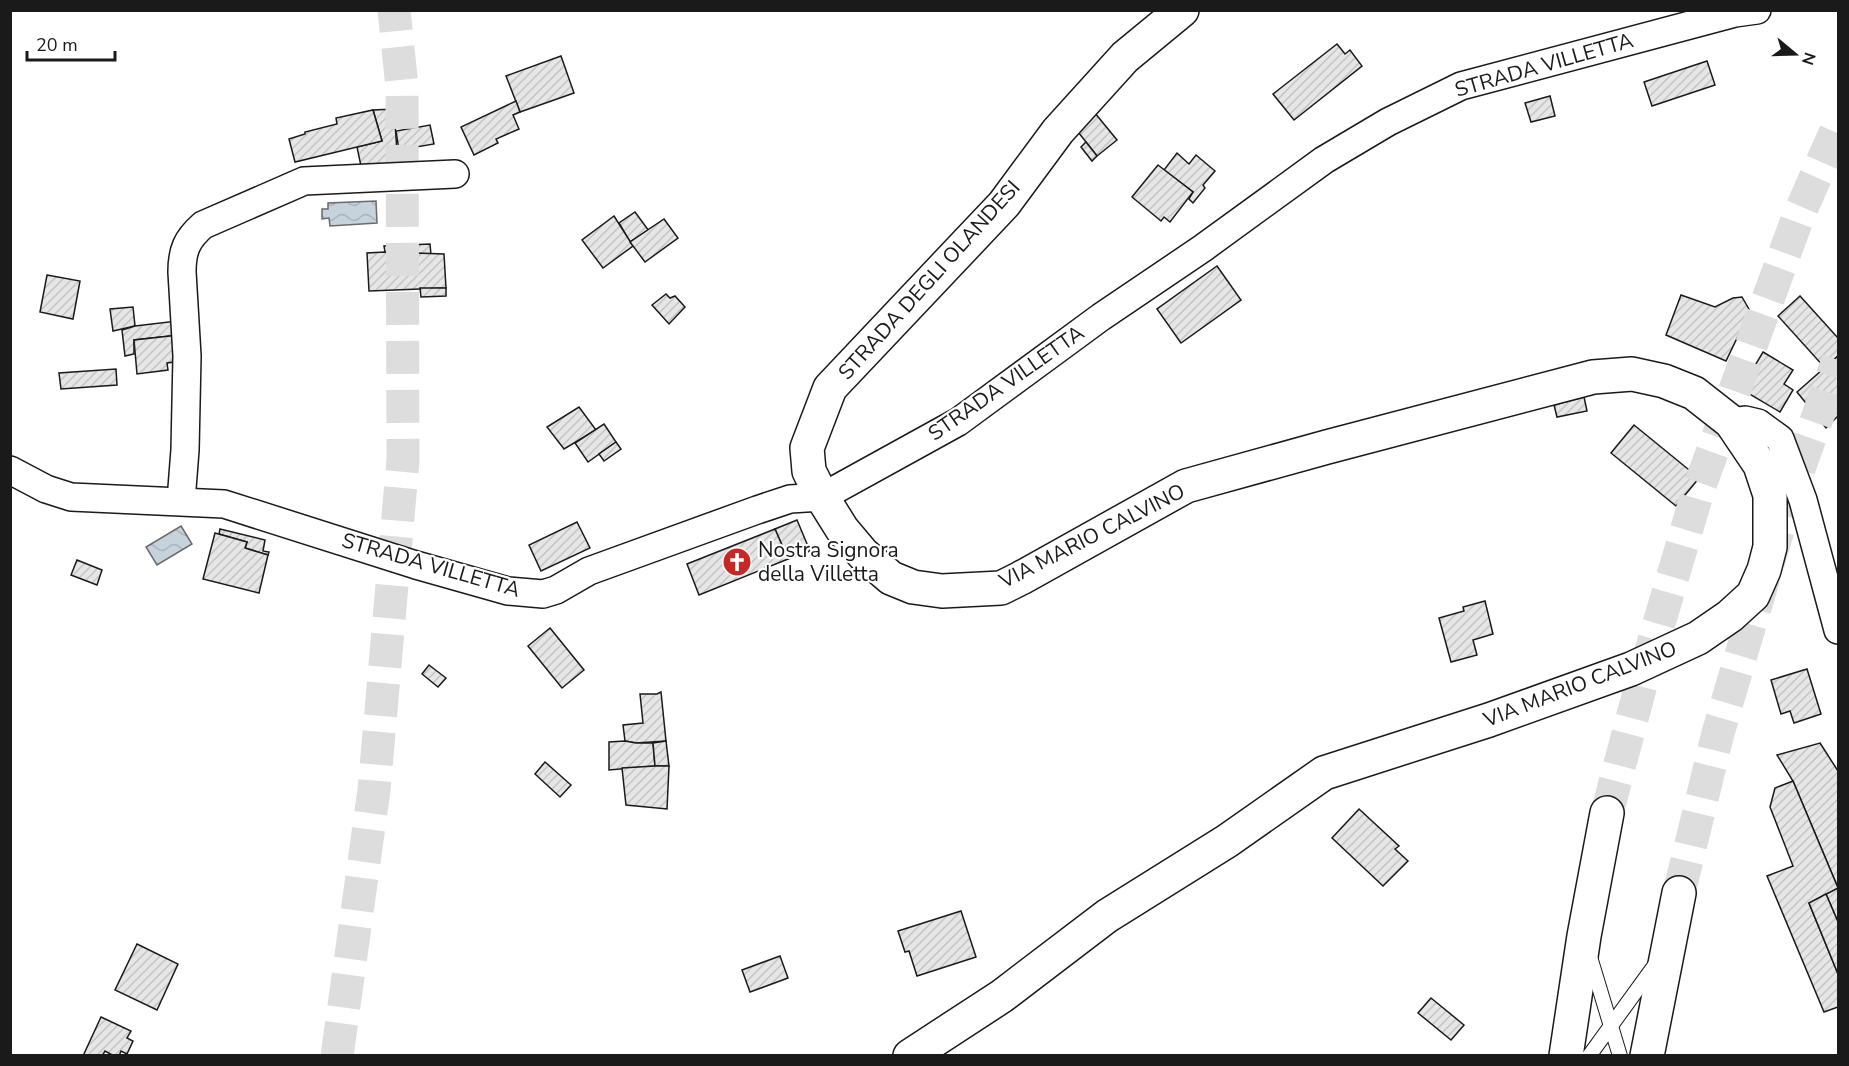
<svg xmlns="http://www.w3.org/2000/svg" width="1849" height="1066" viewBox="0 0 1849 1066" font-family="'Nunito Sans',sans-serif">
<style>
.water{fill:url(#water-waves);stroke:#6a6a6a;stroke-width:1.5}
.building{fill:url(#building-hatch);stroke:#1a1a1a;stroke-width:1.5}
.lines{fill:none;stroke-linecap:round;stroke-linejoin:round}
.trunk-tunnel{stroke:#ddd;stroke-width:33;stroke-dasharray:33 16;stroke-linecap:butt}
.motorway-tunnel{stroke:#ddd;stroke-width:33;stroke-dasharray:33 16;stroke-linecap:butt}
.service-casing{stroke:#1a1a1a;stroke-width:16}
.minor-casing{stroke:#1a1a1a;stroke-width:30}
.tertiary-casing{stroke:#1a1a1a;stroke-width:36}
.motorway-casing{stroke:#1a1a1a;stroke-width:36}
.service{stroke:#fff;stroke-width:14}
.minor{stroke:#fff;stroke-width:27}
.tertiary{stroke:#fff;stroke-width:33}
.motorway{stroke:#fff;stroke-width:33}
.labels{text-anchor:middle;stroke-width:4.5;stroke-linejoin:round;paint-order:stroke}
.street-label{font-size:21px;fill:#1a1a1a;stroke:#fff}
.poi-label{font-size:21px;fill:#1a1a1a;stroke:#fff;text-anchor:start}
</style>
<defs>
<pattern id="water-waves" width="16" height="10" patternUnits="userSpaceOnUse" patternTransform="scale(1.5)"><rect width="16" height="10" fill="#c6d2dc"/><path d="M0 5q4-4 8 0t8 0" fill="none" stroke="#aab4bc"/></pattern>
<pattern id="building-hatch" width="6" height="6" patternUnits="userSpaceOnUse" patternTransform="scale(1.5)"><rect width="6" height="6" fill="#e6e6e6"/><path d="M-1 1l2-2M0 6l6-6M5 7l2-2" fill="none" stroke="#c5c5c5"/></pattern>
</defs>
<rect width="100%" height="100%" fill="#fff"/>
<g class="water">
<polygon points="376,201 377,223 330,226 329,218 322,219 322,209 328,209 328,203"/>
<polygon points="181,526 192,544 157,565 146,547"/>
</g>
<g class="building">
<polygon points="1337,44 1345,54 1350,50 1362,66 1294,120 1273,94"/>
<polygon points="561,56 574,93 520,112 506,76"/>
<polygon points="1707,61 1715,85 1652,106 1644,82"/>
<polygon points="1550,96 1555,116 1531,122 1525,103"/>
<polygon points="516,101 520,112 513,115 519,129 496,139 498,143 474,155 461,127"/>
<polygon points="1090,107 1117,140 1097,156 1071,123"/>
<polygon points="394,109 398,165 361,166 357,147 382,141 373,110"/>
<polygon points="373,110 382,141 295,162 289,139 305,134 305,132 337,124 336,118"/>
<polygon points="430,125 434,144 399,150 396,131"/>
<polygon points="1086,142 1097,156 1092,161 1081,147"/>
<polygon points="1177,153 1189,164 1196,155 1215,171 1203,185 1205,188 1193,203 1189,199 1193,192 1164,170"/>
<polygon points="1158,165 1193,192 1170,222 1164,217 1161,221 1132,197"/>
<polygon points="635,212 649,231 630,242 619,223"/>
<polygon points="614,216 633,246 603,268 582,240"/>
<polygon points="664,219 678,238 645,262 630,242"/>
<polygon points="430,244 431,255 385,252 384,246"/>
<polygon points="385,252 444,254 446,288 369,291 367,253"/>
<polygon points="1217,266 1241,300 1181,343 1157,309"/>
<polygon points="47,275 80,281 73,319 40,312"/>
<polygon points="420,288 446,288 446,296 421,297"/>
<polygon points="666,294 670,298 675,296 685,307 669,324 652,305"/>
<polygon points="1681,295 1715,307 1733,298 1742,297 1750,311 1726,361 1666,335"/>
<polygon points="1800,296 1838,338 1838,356 1825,368 1778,316"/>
<polygon points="133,307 135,326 113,331 110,309"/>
<polygon points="177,321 179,335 134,340 134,354 125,356 122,330 135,326"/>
<polygon points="179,335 182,361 167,363 168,370 137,374 134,340"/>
<polygon points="1763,352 1793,370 1784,384 1793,390 1780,412 1741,389"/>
<polygon points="1838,356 1838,416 1826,428 1797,392"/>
<polygon points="116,369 117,385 61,389 59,373"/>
<polygon points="1584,397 1587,411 1557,417 1554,405"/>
<polygon points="579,407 596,430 564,449 547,427"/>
<polygon points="604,424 616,442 588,462 575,443"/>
<polygon points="1634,425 1699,478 1676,506 1611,453"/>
<polygon points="616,442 621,449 604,461 599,454"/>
<polygon points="797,520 810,551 788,559 775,529"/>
<polygon points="577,522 590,548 541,571 529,545"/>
<polygon points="220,529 265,540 263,551 269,552 268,555 245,548 247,542 219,534"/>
<polygon points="775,529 788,559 699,595 687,564"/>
<polygon points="215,533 247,542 245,548 268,555 259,593 203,579"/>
<polygon points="77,560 102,570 97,585 71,575"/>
<polygon points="1485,601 1493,634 1473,640 1477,655 1451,662 1439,618 1464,611 1463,607"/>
<polygon points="550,628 584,670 562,688 528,646"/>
<polygon points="429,665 446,678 438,687 422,674"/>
<polygon points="1807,669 1821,714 1794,723 1790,711 1781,714 1771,680"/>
<polygon points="661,692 666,741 636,743 625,741 623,725 643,723 640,694 657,694"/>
<polygon points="625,741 636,743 653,743 655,766 609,770 609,742"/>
<polygon points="666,741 669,766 655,766 653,743"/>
<polygon points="1820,743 1838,771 1838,922 1826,894 1838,888 1793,781 1777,755"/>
<polygon points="545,762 571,785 560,797 535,774"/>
<polygon points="655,766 669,766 667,809 626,805 622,768"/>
<polygon points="1793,781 1838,888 1809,903 1838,974 1838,1007 1824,1012 1767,876 1793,866 1770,807 1775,788"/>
<polygon points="1359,809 1399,846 1395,849 1408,861 1383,886 1332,838"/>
<polygon points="1826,894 1838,922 1838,974 1809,903"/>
<polygon points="961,911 976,957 917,976 909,951 905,952 898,931"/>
<polygon points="137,944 178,964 157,1010 115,990"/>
<polygon points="780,956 788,978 750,992 742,970"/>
<polygon points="1431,998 1464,1025 1451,1040 1418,1013"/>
<polygon points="101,1017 131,1031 127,1038 133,1041 127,1054 121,1051 119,1056 114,1056 105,1051 102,1056 83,1056"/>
</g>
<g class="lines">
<polyline class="trunk-tunnel" points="337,1056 374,790 403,460 402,87 394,10"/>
<g class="motorway-tunnel">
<polyline points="1607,813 1642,681 1698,491 1798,217 1838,126"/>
<polyline points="1679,893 1718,733 1783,513 1838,360"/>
</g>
<g class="service-casing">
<g id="service">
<polyline points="1590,957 1620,1056"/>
<polyline points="1589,1056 1655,965"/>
</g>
</g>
<g class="minor-casing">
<g id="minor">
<polyline points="1731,422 1745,420 1758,423 1780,439 1803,500 1838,630"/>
<polyline points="10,470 46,489 71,497 224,504 416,565 508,591 543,594 556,590 589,571 757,510 790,499 822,497 958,422 1101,317 1203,248 1324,160 1388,122 1461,86 1735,13 1757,10"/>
<path d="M 181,501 L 185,450 L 187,356 L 182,272 C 182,250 187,239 203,225 L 304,181 L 455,174"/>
</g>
</g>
<g class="tertiary-casing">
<polyline id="tertiary" points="910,1056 1002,996 1107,916 1227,841 1324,773 1489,720 1631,669 1698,638 1730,616 1753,595 1764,570 1770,547 1770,495 1760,465 1731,422 1694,393 1664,381 1632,374 1593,377 1327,447 1186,486 1021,578 1001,588 942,591 913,587 891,578 863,554 842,529 822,497 809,471 807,448 830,388 1004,204 1058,131 1125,57 1182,10"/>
</g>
<g class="motorway-casing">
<g id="motorway">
<polyline points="1566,1056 1584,936 1607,813"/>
<polyline points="1647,1056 1679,893"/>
</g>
</g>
<use href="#service" class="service"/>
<use href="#minor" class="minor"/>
<use href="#tertiary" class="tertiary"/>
<use href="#motorway" class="motorway"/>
</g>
<defs>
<g id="church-disc" transform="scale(1.5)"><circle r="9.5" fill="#c62828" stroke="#fff"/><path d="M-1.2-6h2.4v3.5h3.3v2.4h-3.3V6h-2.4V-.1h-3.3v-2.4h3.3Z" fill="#fff"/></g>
</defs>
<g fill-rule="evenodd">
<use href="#church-disc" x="737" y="562"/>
</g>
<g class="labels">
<g class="street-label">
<text transform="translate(1544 65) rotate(-16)" y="7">STRADA VILLETTA</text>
<text transform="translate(929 280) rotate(-48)" y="7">STRADA DEGLI OLANDESI</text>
<text transform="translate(1006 383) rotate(-35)" y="7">STRADA VILLETTA</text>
<text transform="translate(1092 536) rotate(-27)" y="7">VIA MARIO CALVINO</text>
<text transform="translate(431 565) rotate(16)" y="7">STRADA VILLETTA</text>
<text transform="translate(1580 684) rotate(-21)" y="7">VIA MARIO CALVINO</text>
</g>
<g class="poi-label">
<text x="758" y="557">Nostra Signora<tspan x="758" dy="24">della Villetta</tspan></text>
</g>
</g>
<rect width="1849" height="1066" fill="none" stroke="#1a1a1a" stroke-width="24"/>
<g transform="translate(1795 54) rotate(109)" stroke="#ffffff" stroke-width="4.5" paint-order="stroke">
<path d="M0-4.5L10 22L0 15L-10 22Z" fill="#1a1a1a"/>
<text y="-9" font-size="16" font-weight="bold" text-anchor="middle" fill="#1a1a1a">N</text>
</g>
<path d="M27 51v9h88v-9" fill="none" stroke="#1a1a1a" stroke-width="3"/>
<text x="36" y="51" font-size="18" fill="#1a1a1a" stroke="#ffffff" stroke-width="4.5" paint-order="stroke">20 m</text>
</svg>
